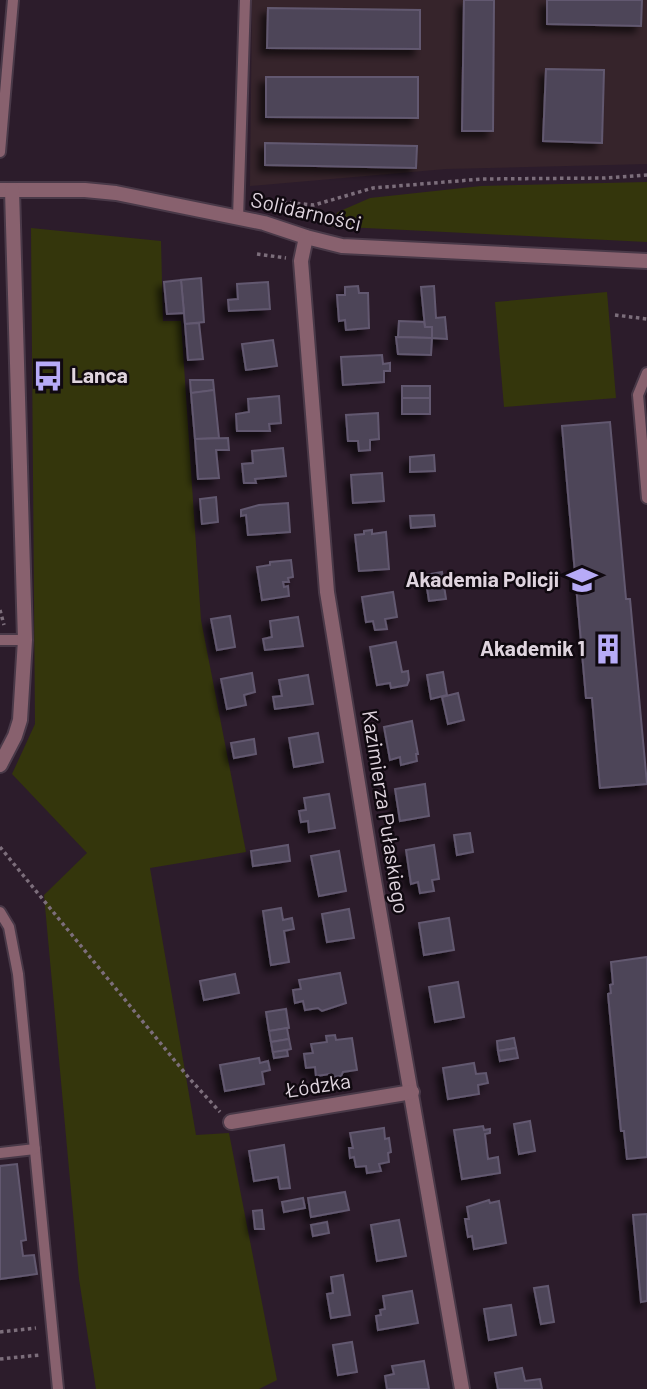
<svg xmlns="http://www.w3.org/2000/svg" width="647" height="1389" viewBox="0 0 647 1389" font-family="Barlow,sans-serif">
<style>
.industrial{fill:#36242b}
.green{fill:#34360c}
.building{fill:#4d4459;stroke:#62596f;stroke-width:2;filter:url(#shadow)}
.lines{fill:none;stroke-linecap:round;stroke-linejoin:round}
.lane-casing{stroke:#493948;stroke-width:14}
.street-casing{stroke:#493948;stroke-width:18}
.path{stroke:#7c6e7b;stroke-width:3.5;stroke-dasharray:3.5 3.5;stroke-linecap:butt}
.lane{stroke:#88616e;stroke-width:10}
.street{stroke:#88616e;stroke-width:14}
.labels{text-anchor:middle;stroke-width:5;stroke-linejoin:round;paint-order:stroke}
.street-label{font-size:21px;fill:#dfd4de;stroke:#100910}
.poi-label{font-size:21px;font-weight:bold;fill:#dfd4de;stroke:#100910;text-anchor:end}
</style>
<defs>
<filter id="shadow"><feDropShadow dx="-6" dy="6" stdDeviation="3.5" flood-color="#0009"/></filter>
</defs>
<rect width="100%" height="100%" fill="#2c1c2b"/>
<polygon class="industrial" points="252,0 647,0 647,164 446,169 250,186"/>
<g class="green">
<polygon points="647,182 647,242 326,226 338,212 370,198 481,186"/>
<polygon points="31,228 161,241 163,321 181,321 201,620 246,852 150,868 196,1135 229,1133 277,1380 259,1389 96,1389 79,1279 44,895 87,853 12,774 35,724"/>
<polygon points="607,292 616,398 504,407 495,302"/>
</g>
<g class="building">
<polygon points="464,0 494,0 493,131 462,131"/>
<polygon points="547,0 642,0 641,26 547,24"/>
<polygon points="268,8 420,10 420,49 267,48"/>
<polygon points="546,69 604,70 602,143 543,141"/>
<polygon points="266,77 418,77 418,118 266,117"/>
<polygon points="265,143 417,146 416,168 265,165"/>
<polygon points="201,278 204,322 185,324 181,280"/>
<polygon points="181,280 184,313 167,314 164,282"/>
<polygon points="268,282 270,309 229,311 228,300 238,299 237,284"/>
<polygon points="358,286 359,293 368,293 369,328 346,330 345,320 339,321 337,295 345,295 345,287"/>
<polygon points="434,286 436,318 445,317 447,339 432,338 432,327 425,327 421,287"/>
<polygon points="399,321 424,322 425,327 432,327 432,338 398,337"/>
<polygon points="199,323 203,359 188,360 185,324"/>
<polygon points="396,337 432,338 431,355 398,354"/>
<polygon points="273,340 277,366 246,370 242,344"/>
<polygon points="382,355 383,364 390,363 390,371 384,371 384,382 343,385 341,357"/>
<polygon points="190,380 213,380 214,390 191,393"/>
<rect x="402" y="386" width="28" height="12"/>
<polygon points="214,390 219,438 195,439 191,393"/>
<polygon points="279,396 281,423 269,424 270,431 237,431 236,414 249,412 248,399"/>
<rect x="402" y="398" width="28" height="16"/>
<polygon points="378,413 379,439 370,440 370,450 359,451 358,441 348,441 346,415"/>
<polygon points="610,422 626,599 630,599 647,784 600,788 592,698 586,698 562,426"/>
<polygon points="228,438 229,450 216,450 219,478 198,479 195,439"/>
<polygon points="283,448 286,476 255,479 256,483 244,483 242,464 253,463 252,451"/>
<polygon points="434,455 435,471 410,472 410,457"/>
<polygon points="382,473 384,501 353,503 351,475"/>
<polygon points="216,497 218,522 202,524 200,499"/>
<polygon points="288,503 290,532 248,535 246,515 241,516 241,510 259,505"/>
<polygon points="434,515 435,526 411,528 410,516"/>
<polygon points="372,530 372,534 386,532 389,569 359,571 355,535 364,534 364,531"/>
<polygon points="291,560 293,577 288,578 289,582 283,582 284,587 288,586 289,596 262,600 257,567 270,565 270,562"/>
<polygon points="442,572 446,599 429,601 425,575"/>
<polygon points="393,592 397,617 385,619 387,629 375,630 373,621 366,622 362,597"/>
<polygon points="230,616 235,647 217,650 211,619"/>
<polygon points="298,617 303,646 265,650 263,639 272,637 270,621"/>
<polygon points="396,642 402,672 408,671 409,680 407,685 391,688 390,683 377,685 370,647"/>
<polygon points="443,672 447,695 431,699 427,675"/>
<polygon points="252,673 255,692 244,695 246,705 227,709 221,679"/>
<polygon points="308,675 313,704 275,709 273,697 282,696 279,680"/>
<polygon points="458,693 464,720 448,724 442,697"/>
<polygon points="412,721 418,754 416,754 417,761 401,765 400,757 390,760 384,727"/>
<polygon points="318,733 323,762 294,767 289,738"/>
<polygon points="254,739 256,754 234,758 231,743"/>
<polygon points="425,784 429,816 400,821 395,789"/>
<polygon points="329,794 335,828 309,832 308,821 301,822 299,811 306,810 304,798"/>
<polygon points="470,833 473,852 457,855 454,835"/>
<polygon points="288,845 290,861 253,866 251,851"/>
<polygon points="434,845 439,879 432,880 434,891 420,893 418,882 411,884 406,850"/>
<polygon points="339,851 346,891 319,896 311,856"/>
<polygon points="281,908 283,920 292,918 294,929 284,931 289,962 271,965 263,911"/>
<polygon points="349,909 354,938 327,942 322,914"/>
<polygon points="449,918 454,950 424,955 419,923"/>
<polygon points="647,957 647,1157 627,1159 624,1131 621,1131 608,994 611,993 610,985 613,984 611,962"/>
<polygon points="340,973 346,1003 322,1011 318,1008 305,1010 303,1001 295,1003 293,990 301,989 299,980"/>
<polygon points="235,974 239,993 204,1000 200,981"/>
<polygon points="458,982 464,1017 435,1022 429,987"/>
<polygon points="286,1009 289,1028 269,1031 266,1012"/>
<polygon points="287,1028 289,1039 271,1042 269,1031"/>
<polygon points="335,1035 336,1040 352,1038 357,1070 343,1072 341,1076 333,1077 330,1074 316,1076 315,1067 306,1068 304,1054 313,1053 311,1044 327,1042 326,1036"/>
<polygon points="514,1038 516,1048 498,1051 497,1041"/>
<polygon points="289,1039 291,1049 273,1053 271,1042"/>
<polygon points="516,1048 518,1058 500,1061 498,1051"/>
<polygon points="287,1050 288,1056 274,1058 273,1052"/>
<polygon points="259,1058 260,1063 268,1061 270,1070 262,1072 264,1084 225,1091 220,1065"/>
<polygon points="474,1063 476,1074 486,1073 488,1083 478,1085 479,1094 448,1099 443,1068"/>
<polygon points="530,1121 535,1151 519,1154 514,1124"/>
<polygon points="483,1126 484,1130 490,1129 490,1133 485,1134 488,1159 498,1157 500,1173 462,1179 454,1130"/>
<polygon points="384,1128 385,1139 389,1138 391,1152 388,1153 389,1162 379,1164 381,1171 367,1173 366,1166 356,1167 354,1157 350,1158 349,1148 353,1148 350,1133"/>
<polygon points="284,1145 290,1188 280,1189 278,1177 254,1181 249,1151"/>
<polygon points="17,1164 26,1240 21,1241 23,1256 34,1255 37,1274 0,1279 0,1166"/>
<polygon points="345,1192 349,1210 311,1217 308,1198"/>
<polygon points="303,1198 305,1208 284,1212 282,1202"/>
<polygon points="489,1200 490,1203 499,1201 506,1243 474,1249 472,1236 468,1237 465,1219 469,1219 467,1207"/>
<polygon points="262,1210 264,1229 255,1229 253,1211"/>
<polygon points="647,1214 647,1301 641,1302 633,1215"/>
<polygon points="399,1220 406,1256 377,1261 371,1225"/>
<polygon points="327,1222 329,1233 313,1236 311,1225"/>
<polygon points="343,1275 350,1315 331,1318 327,1294 333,1293 331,1277"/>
<polygon points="548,1286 554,1322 541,1324 534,1288"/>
<polygon points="412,1291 418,1323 378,1330 376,1316 381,1315 380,1310 385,1309 383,1296"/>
<polygon points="511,1305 516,1335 489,1340 484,1309"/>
<polygon points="352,1342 357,1372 338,1375 333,1345"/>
<polygon points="424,1361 429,1389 387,1389 385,1376 394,1374 392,1366"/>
<polygon points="522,1368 525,1381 540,1379 542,1389 498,1389 495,1373"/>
</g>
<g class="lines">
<g class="lane-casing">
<g id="lane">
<polyline points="0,152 13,0"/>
<polyline points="238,218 245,0"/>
<polyline points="647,373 638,395 647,498"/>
<polyline points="0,640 25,640"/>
<polyline points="0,912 9,927 18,974 58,1389"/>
<polyline points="0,1153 35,1149"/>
</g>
</g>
<g class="street-casing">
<g id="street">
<polyline points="0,190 85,190 116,193 264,223 306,237 342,246 647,261"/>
<polyline points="306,237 301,261 327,592 371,863 462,1389"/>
<polyline points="0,765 15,736 20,720 25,640 12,190"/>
<polyline points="231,1122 412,1092"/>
</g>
</g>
<g class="path">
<polyline points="267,207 268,201 314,205 373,188 482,179 605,178 647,175"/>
<polyline points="257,254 286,258"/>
<polyline points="615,315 647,319"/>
<polyline points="0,610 4,625"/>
<polyline points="0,847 189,1078 220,1112"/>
<polyline points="0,1332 36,1328"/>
<polyline points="0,1359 40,1355"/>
</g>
<use href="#lane" class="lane"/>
<use href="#street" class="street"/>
</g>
<defs>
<g id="bus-bare" transform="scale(2.415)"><path d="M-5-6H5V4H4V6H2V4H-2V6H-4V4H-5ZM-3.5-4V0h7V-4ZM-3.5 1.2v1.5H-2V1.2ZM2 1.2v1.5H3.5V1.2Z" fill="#b7abf7" stroke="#100910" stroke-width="2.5" paint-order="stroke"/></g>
<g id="university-bare" transform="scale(2.415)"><path d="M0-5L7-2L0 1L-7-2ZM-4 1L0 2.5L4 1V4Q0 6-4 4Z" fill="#b7abf7" stroke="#100910" stroke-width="2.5" paint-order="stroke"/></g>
<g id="building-bare" transform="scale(2.415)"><path d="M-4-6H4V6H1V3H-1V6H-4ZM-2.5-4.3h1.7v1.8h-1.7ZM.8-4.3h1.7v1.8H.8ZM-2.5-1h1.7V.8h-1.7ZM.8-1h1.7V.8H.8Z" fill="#b7abf7" stroke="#100910" stroke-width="2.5" paint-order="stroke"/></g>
</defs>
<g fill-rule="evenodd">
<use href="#bus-bare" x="48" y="376"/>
<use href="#university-bare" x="582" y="580"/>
<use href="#building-bare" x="608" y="649"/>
</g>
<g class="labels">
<g class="street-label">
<text transform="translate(306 212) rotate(13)" y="7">Solidarności</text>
<text transform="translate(385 812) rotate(81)" y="7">Kazimierza Pułaskiego</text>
<text transform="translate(318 1086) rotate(-9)" y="7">Łódzka</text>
</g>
<g class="poi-label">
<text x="71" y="383" text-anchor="start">Lanca</text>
<text x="559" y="587">Akademia Policji</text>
<text x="585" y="656">Akademik 1</text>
</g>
</g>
</svg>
